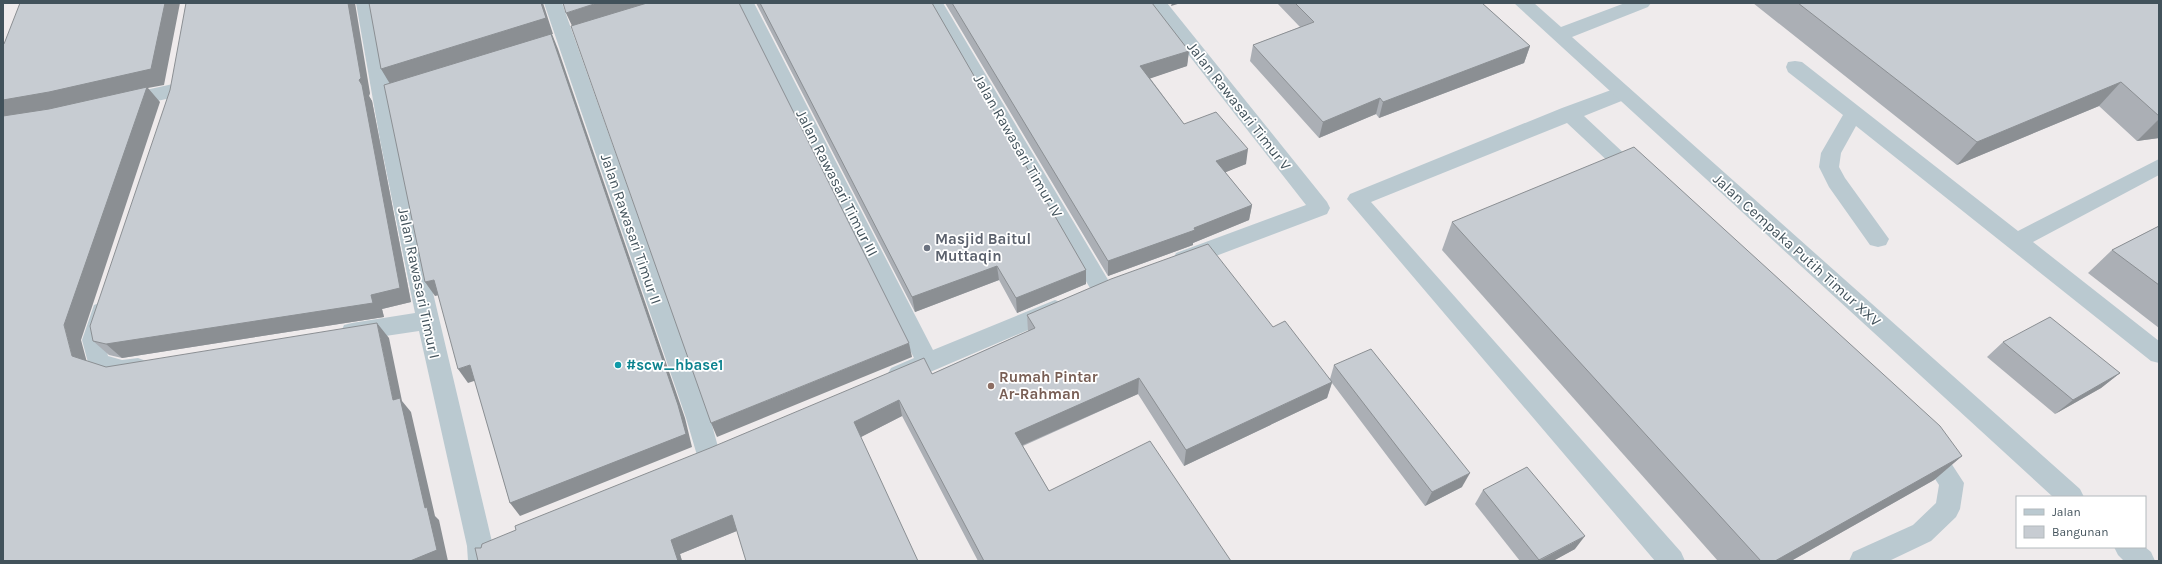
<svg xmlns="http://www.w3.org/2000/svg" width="2162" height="564" viewBox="0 0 2162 564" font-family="Karla,sans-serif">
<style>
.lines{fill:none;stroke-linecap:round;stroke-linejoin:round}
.service{fill:#bac9d0;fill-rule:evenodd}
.minor{fill:#bac9d0;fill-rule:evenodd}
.wall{fill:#abafb5}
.shaded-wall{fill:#8b8f93}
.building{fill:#c7ccd2;stroke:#8b8f93}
.worship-dot{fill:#6b7280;stroke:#fff;stroke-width:1.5}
.culture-dot{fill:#0f9aa8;stroke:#fff;stroke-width:1.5}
.education-dot{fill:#8d6e63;stroke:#fff;stroke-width:1.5}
.labels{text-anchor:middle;stroke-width:3.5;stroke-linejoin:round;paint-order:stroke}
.street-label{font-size:15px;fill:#42525b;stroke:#fff}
.worship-label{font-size:15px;font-weight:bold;fill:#5b616d;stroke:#fff;text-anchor:start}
.culture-label{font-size:15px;font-weight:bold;fill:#0d838f;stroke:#fff;text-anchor:start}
.education-label{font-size:15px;font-weight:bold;fill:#785e54;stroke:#fff;text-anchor:start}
</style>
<rect width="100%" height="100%" fill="#efebec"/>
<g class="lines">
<g class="service">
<polygon points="1795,61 1802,62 2018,231 2159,159 2159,175 2033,242 2159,341 2159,363 2151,361 1856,126 1841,153 1839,167 1845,178 1889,239 1886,245 1878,247 1870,245 1829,187 1819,167 1821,153 1843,115 1788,72 1786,67 1788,62"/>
<polygon points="1622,86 1629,88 1632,93 1629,98 1584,116 1643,171 1646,176 1643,181 1636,184 1629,181 1567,123 1371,202 1681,552 1685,561 1655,561 1347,199 1350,194 1562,108"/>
<polygon points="1927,437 1936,440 1964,483 1960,509 1956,517 1931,541 1889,561 1849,561 1853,552 1913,525 1936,503 1939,485 1915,448 1918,440"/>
</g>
<g class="minor">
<polygon points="356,3 374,3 400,140 429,276 493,546 494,561 468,561 467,546 419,331 352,341 344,339 341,332 344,325 352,323 415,313 380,140"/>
<polygon points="544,3 562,3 710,418 720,454 717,462 708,465 699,462 686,418"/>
<polygon points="736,3 754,3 933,350 1055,300 1063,303 1066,309 1063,315 907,382 899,385 891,382 887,375 891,368 914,358"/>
<polygon points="925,3 943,3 1110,283 1113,289 1110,295 1102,298 1094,295"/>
<polygon points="1148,3 1167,3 1327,202 1330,208 1327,214 1192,265 1184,267 1176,265 1173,259 1176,253 1306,205"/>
<polygon points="1514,3 1534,3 1561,27 1625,3 1651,3 1648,7 1572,37 2080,489 2084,497 2053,497"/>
<polygon points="173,84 180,86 183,91 180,96 125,108 118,106 115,101 118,96"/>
<polygon points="102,302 110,305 113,311 104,340 108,356 122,360 138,358 146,361 150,368 146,375 122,380 90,370 82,340 94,305"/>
<polygon points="2114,547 2145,547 2151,552 2155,561 2124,561 2118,555"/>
</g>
</g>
<g class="wall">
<polygon points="756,3 932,3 1086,270 1086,284 1017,313 999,280 915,312"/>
<polygon points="945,3 1153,3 1153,5 1189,51 1187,66 1150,78 1184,124 1246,164 1225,172 1252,205 1249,220 1193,243 1193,245 1108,276"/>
<polygon points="1277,3 1482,3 1530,46 1524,63 1379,118 1376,114 1319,138 1250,61 1253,45 1300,27"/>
<polygon points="1753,3 2159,3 2159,138 2137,141 2099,106 1957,165"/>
<polygon points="170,90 370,93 369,96 372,101 411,302 382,309 384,317 122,358 109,355 93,341"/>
<polygon points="1452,222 1962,456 1934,480 1791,561 1718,561 1442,250"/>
<polygon points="2159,226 2159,328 2088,273 2112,250"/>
<polygon points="1027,315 1273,327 1330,379 1334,365 1462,487 1425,506 1332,383 1327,398 1184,466 1138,394 1023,446 1049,491 1231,561 978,561 902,416 861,437 737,531 680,554 682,561 478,561 481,548 932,374 1028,331"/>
<polygon points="2003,342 2120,373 2101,388 2055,414 1987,357"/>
<polygon points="1483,490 1575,549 1553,561 1520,561 1475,504"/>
</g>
<g class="shaded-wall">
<polygon points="165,3 180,3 164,85 148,88 160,102 81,340 89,370 72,356 64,325 63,108 3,118 3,100"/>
<polygon points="348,3 355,3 370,93 369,96 372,101 411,302 382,309 384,317 122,358 106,344 371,295"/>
<polygon points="541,3 543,3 553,34 552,34 558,49 685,418 692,447 520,516 510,503 390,84 381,69"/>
<polygon points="597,3 653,3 573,28 566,13"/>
<polygon points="1172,3 1181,3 1171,6"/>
<polygon points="1530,46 1524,63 1379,118 1383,102"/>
<polygon points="1189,51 1187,66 1140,82 1140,66"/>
<polygon points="2121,82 2099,106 1957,165 1977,142"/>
<polygon points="1380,98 1376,114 1319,138 1323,122"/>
<polygon points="2159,119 2159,138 2137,141"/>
<polygon points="1248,149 1246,164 1214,177 1216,161"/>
<polygon points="1252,205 1249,220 1193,243 1193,245 1108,276 1108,261"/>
<polygon points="997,266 999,280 915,312 912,297"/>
<polygon points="1086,270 1086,284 1017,313 1016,298"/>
<polygon points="434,280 444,294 435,296 425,282"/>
<polygon points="377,323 389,338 402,401 411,412 435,516 439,520 448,561 410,561 425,508 393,400"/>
<polygon points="909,343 912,357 717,437 711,423"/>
<polygon points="470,365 480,379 468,383 458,369"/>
<polygon points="2120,373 2101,388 2055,414 2073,400"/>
<polygon points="1139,378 1138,394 1016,448 1015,433"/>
<polygon points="1332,382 1327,398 1184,466 1186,450"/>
<polygon points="899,400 902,416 859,438 854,422"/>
<polygon points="1962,456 1934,480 1791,561 1775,561"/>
<polygon points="1470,473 1462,487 1425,506 1432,492"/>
<polygon points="732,515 739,530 680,554 682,561 678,561 671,540"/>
<polygon points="1585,536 1575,549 1553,561 1539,561"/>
</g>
<g class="building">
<polygon points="20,3 165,3 151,69 49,92 3,100 3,45 4,44"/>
<polygon points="186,3 348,3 361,78 359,80 362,85 400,288 371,295 373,303 106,344 93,341 90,326 170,90"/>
<polygon points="369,3 541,3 546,18 381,69"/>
<polygon points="563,3 597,3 566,13"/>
<polygon points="647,3 739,3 909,343 711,423 571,26"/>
<polygon points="760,3 932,3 1086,270 1016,298 997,266 912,297"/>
<polygon points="952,3 1152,3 1189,51 1140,66 1184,124 1216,112 1248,149 1216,161 1252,205 1194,228 1195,230 1108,261"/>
<polygon points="1295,3 1482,3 1530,46 1383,102 1380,98 1323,122 1253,45 1314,22"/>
<polygon points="1798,3 2159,3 2159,116 2121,82 1977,142"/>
<polygon points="551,34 678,405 686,434 510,503 470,365 458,369 434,280 425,282 384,85"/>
<polygon points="147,87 64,325 72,356 106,367 377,323 393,400 400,398 425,508 427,507 437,550 410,561 3,561 3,116 49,109"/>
<polygon points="1634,147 1940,426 1962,456 1775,561 1761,561 1452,222"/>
<polygon points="2159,226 2159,285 2112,250"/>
<polygon points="1208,244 1273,327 1285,321 1332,382 1186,450 1139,378 1015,433 1049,491 1150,441 1231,561 984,561 899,400 854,422 918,561 746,561 732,515 671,540 678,561 478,561 475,548 481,548 482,544 516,530 515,526 710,448 924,358 932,374 1035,328 1027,315 1111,279"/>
<polygon points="2050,317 2120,373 2073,400 2003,342"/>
<polygon points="1371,349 1470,473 1432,492 1334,365"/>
<polygon points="1527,467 1585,536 1539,560 1483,490"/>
</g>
<circle class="worship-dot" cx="927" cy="248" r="4"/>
<circle class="culture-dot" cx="618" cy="365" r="4"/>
<circle class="education-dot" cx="991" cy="386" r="4"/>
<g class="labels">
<g class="street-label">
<text transform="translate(1239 106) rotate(52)" y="5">Jalan Rawasari Timur V</text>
<text transform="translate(1018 146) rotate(60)" y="5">Jalan Rawasari Timur IV</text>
<text transform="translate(837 183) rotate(63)" y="5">Jalan Rawasari Timur III</text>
<text transform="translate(631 229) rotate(71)" y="5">Jalan Rawasari Timur II</text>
<text transform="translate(1797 250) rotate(42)" y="5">Jalan Cempaka Putih Timur XXV</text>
<text transform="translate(419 283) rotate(78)" y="5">Jalan Rawasari Timur I</text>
</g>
<g class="worship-label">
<text x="935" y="244">Masjid Baitul<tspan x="935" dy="17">Muttaqin</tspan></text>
</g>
<g class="culture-label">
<text x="626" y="370">#scw_hbase1</text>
</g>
<g class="education-label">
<text x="999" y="382">Rumah Pintar<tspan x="999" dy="17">Ar-Rahman</tspan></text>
</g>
</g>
<rect width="2162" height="564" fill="none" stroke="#42525b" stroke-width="8"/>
<rect x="2016" y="496" width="130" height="52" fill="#ffffff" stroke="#b3babd"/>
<rect x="2024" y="509" width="20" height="6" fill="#bac9d0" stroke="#b3babd"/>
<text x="2052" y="516" font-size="12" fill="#42525b">Jalan</text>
<rect x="2024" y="526" width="20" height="12" fill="#c7ccd2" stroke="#b3babd"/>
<text x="2052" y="536" font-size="12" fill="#42525b">Bangunan</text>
</svg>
